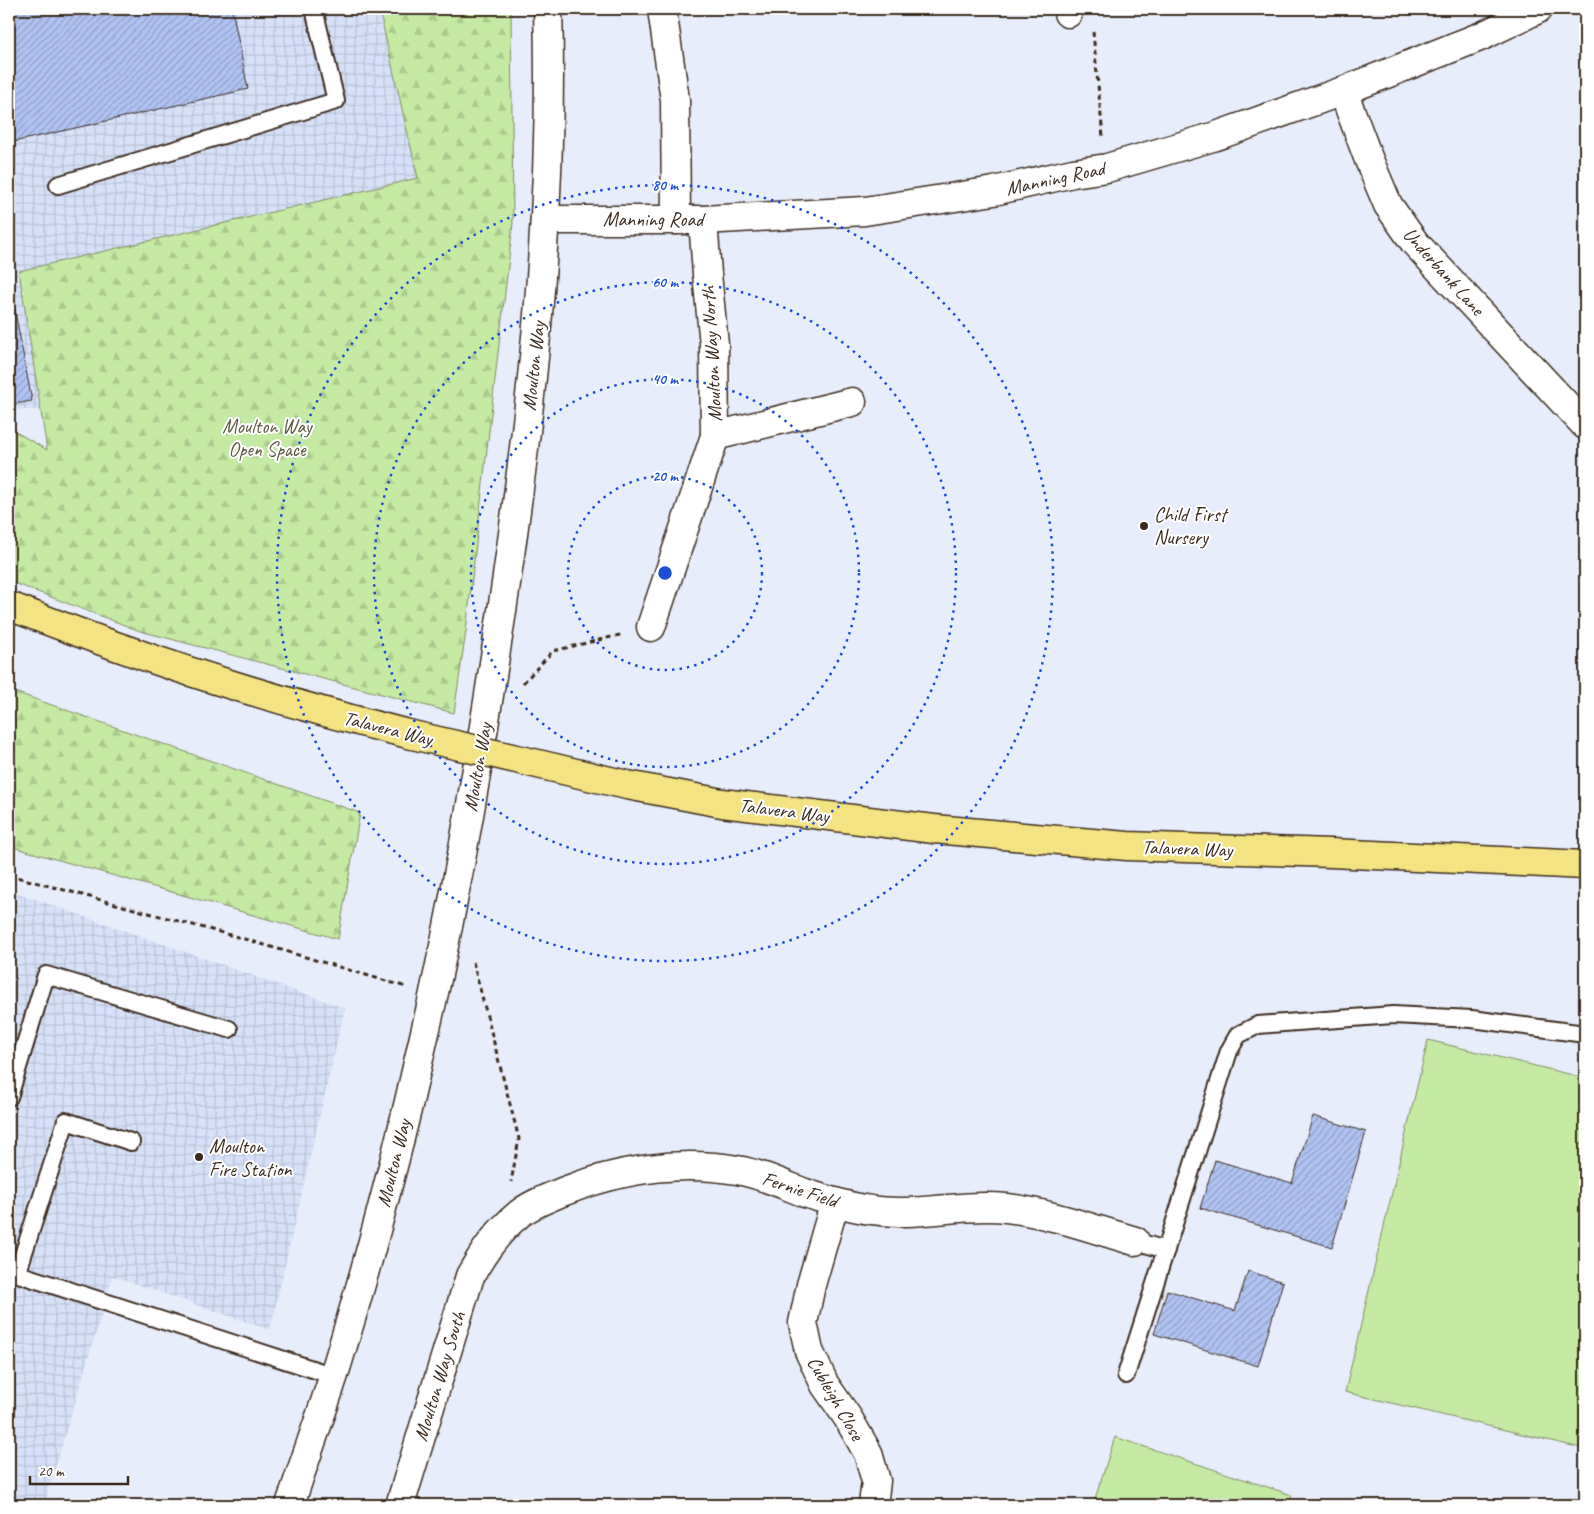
<svg xmlns="http://www.w3.org/2000/svg" width="1594" height="1514" viewBox="0 0 1594 1514" font-family="Caveat,sans-serif">
<style>
.industrial{fill:url(#industrial-grid)}
.forest{fill:url(#forest-firs);stroke:#808a61}
.pitch{fill:#c4eaa4;stroke:#808a61}
.building{fill:url(#building-hatch);stroke:#3b2a1e}
.lines{fill:none;stroke-linecap:round;stroke-linejoin:round}
.service-casing{stroke:#3b2a1e;stroke-width:20}
.minor-casing{stroke:#3b2a1e;stroke-width:31}
.tertiary-casing{stroke:#3b2a1e;stroke-width:31}
.primary-casing{stroke:#3b2a1e;stroke-width:31}
.path{stroke:#3b2a1e;stroke-width:3;stroke-dasharray:5 4;stroke-linecap:butt}
.service{stroke:#fff;stroke-width:16}
.minor{stroke:#fff;stroke-width:28}
.tertiary{stroke:#fff;stroke-width:28}
.primary{stroke:#f4e382;stroke-width:28}
.primary-bridge-casing{stroke:#3b2a1e;stroke-width:31;stroke-linecap:butt}
.primary-bridge{stroke:#f4e382;stroke-width:28}
.ring{fill:none;stroke:#1d4ed8;stroke-width:2.5;stroke-dasharray:2.5 5}
.poi-dot{fill:#3b2a1e;stroke:#fff;stroke-width:2}
.labels{text-anchor:middle;stroke-width:4;stroke-linejoin:round;paint-order:stroke}
.street-label{font-size:20px;fill:#3b2a1e;stroke:#fff}
.park-label{font-size:20px;fill:#5d5a40;stroke:#fff}
.poi-label{font-size:20px;fill:#3b2a1e;stroke:#fff;text-anchor:start}
.centre{fill:#1d4ed8;stroke:#fff;stroke-width:2.5}
.ring-label{font-size:15px;text-anchor:middle;font-weight:bold;fill:#1d4ed8;stroke:#fff;stroke-width:4;stroke-linejoin:round;paint-order:stroke}
</style>
<defs>
<pattern id="industrial-grid" width="8" height="8" patternUnits="userSpaceOnUse" patternTransform="scale(1.25)"><rect width="8" height="8" fill="#d6e1f9"/><path d="M0 4h8M4 0v8" fill="none" stroke="#b9c1d5"/></pattern>
<pattern id="forest-firs" width="22" height="20" patternUnits="userSpaceOnUse" patternTransform="scale(1.25)"><rect width="22" height="20" fill="#c4eaa4"/><path d="M5 1l3.5 6h-7zM16 11l3.5 6h-7z" fill="#a9c98d"/></pattern>
<pattern id="building-hatch" width="6" height="6" patternUnits="userSpaceOnUse" patternTransform="scale(1.25)"><rect width="6" height="6" fill="#b0c4f3"/><path d="M-1 1l2-2M0 6l6-6M5 7l2-2" fill="none" stroke="#909fc4"/></pattern>
</defs>
<rect width="100%" height="100%" fill="#e7edfb"/>
<filter id="ink" filterUnits="userSpaceOnUse"><feTurbulence type="fractalNoise" baseFrequency=".02" numOctaves="2"/><feDisplacementMap in="SourceGraphic" scale="10" xChannelSelector="R" yChannelSelector="G"/><feConvolveMatrix kernelMatrix="1 2 1 2 8 2 1 2 1" color-interpolation-filters="sRGB"/></filter>
<g filter="url(#ink)">
<g class="industrial">
<polygon points="9,9 379,9 419,178 19,271 41,410 9,410"/>
<polygon points="9,890 345,1008 270,1330 113,1276 44,1505 9,1505"/>
</g>
<g class="forest">
<polygon points="379,9 511,9 513,223 466,631 454,713 140,631 9,581 9,428 47,450 19,271 418,178"/>
<polygon points="9,690 360,813 338,939 9,846"/>
</g>
<g class="pitch">
<polygon points="1428,1040 1585,1078 1585,1449 1345,1392"/>
<polygon points="1115,1437 1292,1495 1289,1505 1093,1505"/>
</g>
<g class="building">
<polygon points="9,9 232,9 248,89 9,143"/>
<polygon points="9,280 32,401 9,405"/>
<polygon points="1313,1116 1366,1132 1332,1247 1200,1208 1215,1160 1292,1183"/>
<polygon points="1248,1271 1283,1282 1258,1366 1154,1334 1167,1290 1235,1311"/>
</g>
<g class="lines">
<g class="service-casing">
<g id="service">
<polyline points="58,185 336,101 314,9"/>
<polyline points="9,1097 46,975 229,1029"/>
<polyline points="1135,1241 1166,1250"/>
<polyline points="9,1271 334,1376"/>
<polyline points="17,1274 66,1121 131,1142"/>
<polyline points="1126,1375 1229,1051 1238,1035 1258,1025 1393,1015 1472,1019 1585,1034"/>
</g>
</g>
<g class="minor-casing">
<g id="minor">
<polyline points="662,9 675,100 676,220"/>
<polyline points="1068,9 1068,13"/>
<polyline points="1343,91 1369,160 1388,205 1415,243 1585,425"/>
<polyline points="545,220 703,220 865,211 994,191 1073,173 1107,168 1216,136 1343,91 1482,36 1538,9"/>
<polyline points="715,436 852,402"/>
<polyline points="651,627 715,436 714,344 707,274 703,220"/>
<polyline points="835,1202 811,1285 803,1323 809,1351 825,1385 848,1418 868,1453 876,1481 873,1505"/>
<path d="M 400,1505 L 470,1276 C 483,1253 497,1232 519,1214 C 531,1204 548,1198 562,1192 C 617,1170 678,1160 737,1170 C 761,1174 782,1184 805,1193 C 826,1200 848,1207 871,1210 C 916,1217 961,1203 1007,1208 C 1050,1213 1093,1229 1135,1241"/>
</g>
</g>
<g class="tertiary-casing">
<path id="tertiary" d="M 290,1505 C 304,1462 320,1418 334,1375 C 368,1265 398,1153 423,1041 C 457,897 481,751 503,604 C 532,407 554,208 548,9"/>
</g>
<g class="primary-casing">
<g id="primary">
<path d="M 9,606 C 49,621 89,637 130,651 C 221,684 314,710 408,734"/>
<polyline points="525,761 627,785 722,803 934,829 1127,846 1331,853 1585,865"/>
</g>
</g>
<g class="path">
<polyline points="1093,32 1103,137"/>
<polyline points="523,683 553,651 624,634"/>
<polyline points="9,875 241,938 403,986 403,983"/>
<polyline points="473,962 519,1139 511,1182"/>
</g>
<use href="#service" class="service"/>
<use href="#minor" class="minor"/>
<use href="#tertiary" class="tertiary"/>
<use href="#primary" class="primary"/>
<g class="primary-bridge-casing">
<polyline id="primary-bridge" points="408,734 525,761"/>
</g>
<use href="#primary-bridge" class="primary-bridge"/>
</g>
</g>
<g class="ring">
<circle cx="665" cy="573" r="97"/>
<circle cx="665" cy="573" r="194"/>
<circle cx="665" cy="573" r="291"/>
<circle cx="665" cy="573" r="388"/>
</g>
<g class="poi-dot">
<circle cx="1144" cy="526" r="5"/>
<circle cx="199" cy="1157" r="5"/>
</g>
<g class="labels">
<g class="street-label">
<text transform="translate(1055 178) rotate(-12)" y="7">Manning Road</text>
<text x="653" y="226">Manning Road</text>
<text transform="translate(1444 271) rotate(48)" y="7">Underbank Lane</text>
<text transform="translate(711 354) rotate(-93)" y="7">Moulton Way North</text>
<text transform="translate(533 366) rotate(-84)" y="7">Moulton Way</text>
<text transform="translate(388 728) rotate(14)" y="7">Talavera Way</text>
<text transform="translate(477 767) rotate(-80)" y="7">Moulton Way</text>
<text transform="translate(784 810) rotate(7)" y="7">Talavera Way</text>
<text transform="translate(1187 848) rotate(2)" y="7">Talavera Way</text>
<text transform="translate(393 1163) rotate(-76)" y="7">Moulton Way</text>
<text transform="translate(800 1189) rotate(18)" y="7">Fernie Field</text>
<text transform="translate(439 1376) rotate(-73)" y="7">Moulton Way South</text>
<text transform="translate(836 1398) rotate(60)" y="7">Cubleigh Close</text>
</g>
<g class="park-label">
<text x="267" y="433">Moulton Way<tspan x="267" dy="23">Open Space</tspan></text>
</g>
<g class="poi-label">
<text x="1154" y="521">Child First<tspan x="1154" dy="23">Nursery</tspan></text>
<text x="209" y="1153">Moulton<tspan x="209" dy="23">Fire Station</tspan></text>
</g>
</g>
<circle cx="665" cy="573" r="8" class="centre"/>
<g class="ring-label">
<text x="665" y="190">80 m</text>
<text x="665" y="287">60 m</text>
<text x="665" y="384">40 m</text>
<text x="665" y="481">20 m</text>
</g>
<rect width="1594" height="1514" fill="none" stroke="#fff" stroke-width="30"/>
<rect x="15" y="15" width="1564" height="1484" fill="none" stroke="#3b2a1e" stroke-width="2" filter="url(#ink)"/>
<path d="M30 1476v8h98v-8" fill="none" stroke="#3b2a1e" stroke-width="2.5"/>
<text x="38" y="1476" font-size="15" fill="#3b2a1e" stroke="#ffffff" stroke-width="4" paint-order="stroke">20 m</text>
</svg>
